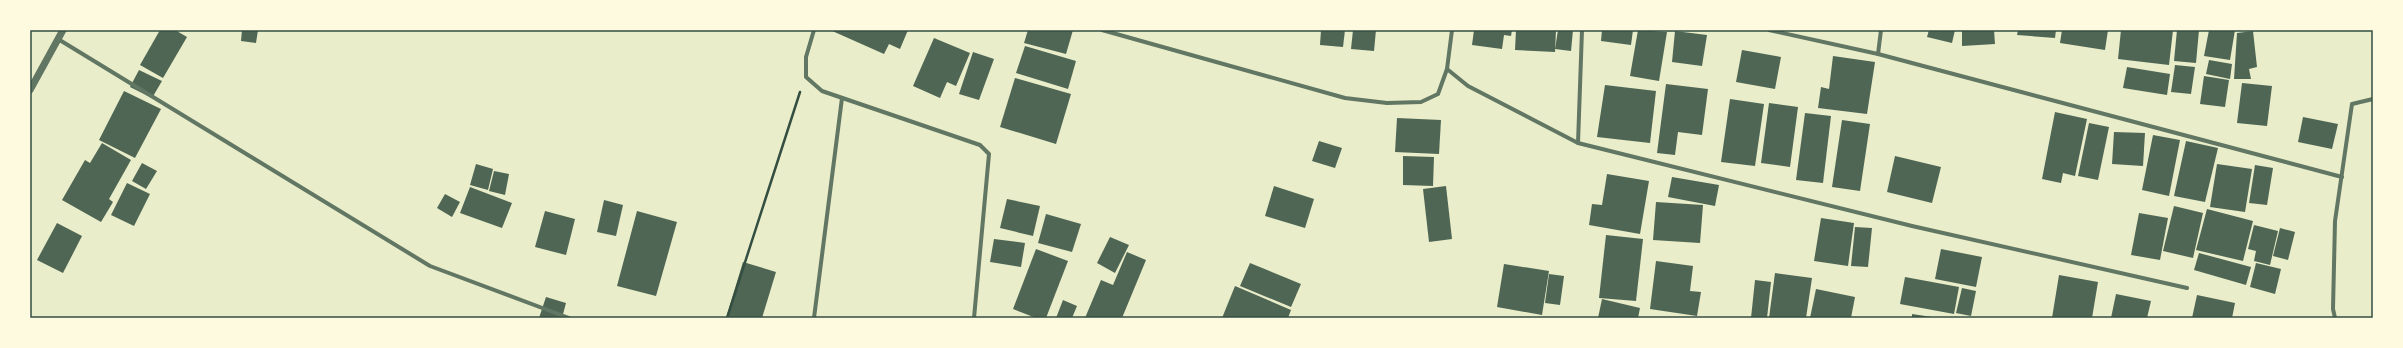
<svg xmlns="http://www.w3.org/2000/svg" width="2403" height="348" viewBox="0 0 2403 348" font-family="'Nunito Sans',sans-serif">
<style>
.building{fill:#4f6655}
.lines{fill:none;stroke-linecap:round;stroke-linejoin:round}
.path{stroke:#344e41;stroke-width:2.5}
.minor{stroke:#617663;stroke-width:4}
.tertiary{stroke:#617663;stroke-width:7}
.neatline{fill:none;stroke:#344e41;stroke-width:1.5}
</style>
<rect width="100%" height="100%" fill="#e9edc9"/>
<g class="building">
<polygon points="160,30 175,30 187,37 163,78 140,65"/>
<polygon points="242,30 258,30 256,43 241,41"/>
<polygon points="830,30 908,30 900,49 889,44 884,54"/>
<polygon points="1028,30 1073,30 1066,54 1024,43"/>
<polygon points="1321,30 1345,30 1343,47 1320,45"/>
<polygon points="1353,30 1376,30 1374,51 1351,49"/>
<polygon points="1474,30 1512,30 1511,36 1504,35 1502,49 1472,45"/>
<polygon points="1516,30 1556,30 1555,52 1515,50"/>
<polygon points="1558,30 1573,30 1571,51 1555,49"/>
<polygon points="1602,30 1633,30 1631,45 1601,41"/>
<polygon points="1638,30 1667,32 1659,81 1630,76"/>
<polygon points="1929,30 1955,30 1952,43 1927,37"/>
<polygon points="1962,30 1994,30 1995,44 1962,46"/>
<polygon points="2018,30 2056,30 2055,38 2017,35"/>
<polygon points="2062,30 2108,30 2105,50 2060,43"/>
<polygon points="2121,30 2173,30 2169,65 2118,59"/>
<polygon points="2177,30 2199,30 2196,63 2174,61"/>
<polygon points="2209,30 2235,30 2230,60 2204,56"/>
<polygon points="1675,31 1707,35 1702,66 1672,62"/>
<polygon points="2253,31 2257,67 2249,69 2251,79 2234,79 2237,33"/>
<polygon points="934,38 970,53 956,86 947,82 940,98 913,86"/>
<polygon points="1025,46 1076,61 1068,89 1016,73"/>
<polygon points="1742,50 1781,57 1775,89 1736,82"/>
<polygon points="973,52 994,59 979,100 959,94"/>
<polygon points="1833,56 1875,62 1867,114 1818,108 1821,87 1829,89"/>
<polygon points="2209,60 2232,64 2230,79 2206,74"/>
<polygon points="2175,65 2195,67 2191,94 2171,92"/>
<polygon points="2127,67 2170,74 2167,95 2123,88"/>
<polygon points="139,70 162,81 152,98 130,87"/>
<polygon points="2204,76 2229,80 2225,107 2200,104"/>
<polygon points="1015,78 1071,94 1056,144 1000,127"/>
<polygon points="2242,83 2272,86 2267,126 2237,123"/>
<polygon points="1666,84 1708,89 1702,135 1678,132 1675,155 1657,153"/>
<polygon points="1605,85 1656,91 1650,143 1597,137"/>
<polygon points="124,91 161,109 135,158 99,140"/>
<polygon points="1730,99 1764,104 1755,166 1721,162"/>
<polygon points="1769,103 1798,107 1790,167 1761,163"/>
<polygon points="2055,112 2087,119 2075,176 2063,173 2061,183 2042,179"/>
<polygon points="1805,113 1831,116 1823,183 1796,180"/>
<polygon points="2303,117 2338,124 2332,149 2298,142"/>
<polygon points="1397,118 1441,120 1439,154 1395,152"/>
<polygon points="1842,120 1870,124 1860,191 1832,187"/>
<polygon points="2089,123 2109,127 2098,180 2078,176"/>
<polygon points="2114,132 2145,133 2143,166 2112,164"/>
<polygon points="2153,135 2180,140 2169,196 2142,190"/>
<polygon points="1319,141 1342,148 1335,168 1312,161"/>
<polygon points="2186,141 2218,148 2205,202 2174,196"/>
<polygon points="102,143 131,160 109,199 113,202 101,222 62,200 85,160 90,163"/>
<polygon points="1403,156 1434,157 1433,186 1403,185"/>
<polygon points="1895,156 1941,167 1932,203 1887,192"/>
<polygon points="142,163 157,171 146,189 132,181"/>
<polygon points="476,164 493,169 488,190 470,185"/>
<polygon points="2217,164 2252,169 2245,212 2210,207"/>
<polygon points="2255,165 2273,168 2267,205 2249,203"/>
<polygon points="494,171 509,174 505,195 489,191"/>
<polygon points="1607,174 1649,181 1640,234 1589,225 1592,204 1602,205"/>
<polygon points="1672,177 1719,185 1715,206 1668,197"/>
<polygon points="127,183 150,194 134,226 111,215"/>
<polygon points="1274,186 1314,199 1305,228 1265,216"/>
<polygon points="1446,186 1452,239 1429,242 1423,189"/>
<polygon points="470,187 512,203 502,228 460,213"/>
<polygon points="445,194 460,202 452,217 437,208"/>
<polygon points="1007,199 1040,206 1033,236 1000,228"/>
<polygon points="604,200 623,205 616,236 597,232"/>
<polygon points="1656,202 1703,205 1700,243 1653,240"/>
<polygon points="2174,206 2203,213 2193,258 2163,251"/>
<polygon points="2207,209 2253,221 2243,261 2196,250"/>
<polygon points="545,211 575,219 566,255 535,247"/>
<polygon points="637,211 677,222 656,296 617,286"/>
<polygon points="2139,213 2168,218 2160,260 2131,255"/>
<polygon points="1046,214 1081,224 1072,252 1038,243"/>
<polygon points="1821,218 1854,223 1848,266 1814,261"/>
<polygon points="57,223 82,236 63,273 37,260"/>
<polygon points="2254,225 2278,231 2270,265 2254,261 2256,251 2248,249"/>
<polygon points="1855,227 1872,228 1868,267 1851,266"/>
<polygon points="2280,228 2295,232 2288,260 2273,256"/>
<polygon points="1606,235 1643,239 1636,301 1599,298"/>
<polygon points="1110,237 1129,245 1115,273 1097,263"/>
<polygon points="994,239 1025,243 1021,267 990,262"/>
<polygon points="1036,249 1068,261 1046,318 1036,318 1013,309"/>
<polygon points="1941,249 1982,257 1976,287 1935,279"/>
<polygon points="1127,252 1146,260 1122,318 1085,318 1101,280 1113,285"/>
<polygon points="2199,253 2251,267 2246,285 2194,270"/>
<polygon points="1656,261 1693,266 1690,291 1701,292 1697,316 1650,309"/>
<polygon points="743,262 776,272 762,318 726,318"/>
<polygon points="1250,263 1301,284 1291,307 1240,286"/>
<polygon points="2256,263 2281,269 2275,294 2250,287"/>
<polygon points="1504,264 1549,271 1542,315 1497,307"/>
<polygon points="1775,273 1812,278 1806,318 1769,318"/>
<polygon points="1549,274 1564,276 1560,305 1545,303"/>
<polygon points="2059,275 2098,282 2092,318 2052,318"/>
<polygon points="1905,277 1959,287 1954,314 1900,304"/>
<polygon points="1755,280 1771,282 1767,318 1751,318"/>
<polygon points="1235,286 1291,310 1288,318 1222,318"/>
<polygon points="1962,288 1976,291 1971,316 1956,313"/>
<polygon points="1816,289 1855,297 1851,318 1810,318"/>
<polygon points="2116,294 2151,301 2147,318 2111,318"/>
<polygon points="2197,295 2235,303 2232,318 2192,318"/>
<polygon points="546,297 566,303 562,318 539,318"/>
<polygon points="1602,299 1640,308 1638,318 1598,318"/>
<polygon points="1063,300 1077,306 1072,318 1056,318"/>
<polygon points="1912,314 1932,317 1932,318 1912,318"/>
</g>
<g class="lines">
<polyline class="path" points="727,318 800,92"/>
<g class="minor">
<polyline points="814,30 806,57 806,77 822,91 980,145 989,154 974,318"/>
<polyline points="1102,30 1345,98 1387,103 1421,102 1438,94 1447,69"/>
<polyline points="1452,30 1447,69 1468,86 1578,143 1912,226 2187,288"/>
<polyline points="1769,30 1878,54 2342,177"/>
<polyline points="58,39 430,266 569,318"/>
<polyline points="1878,54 1881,30"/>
<polyline points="1578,143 1582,30"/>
<polyline points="814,318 842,98"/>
<polyline points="2335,318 2333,309 2335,221 2352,104 2373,99"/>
</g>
<polyline class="tertiary" points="30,90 63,30"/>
</g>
<rect width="2403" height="348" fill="none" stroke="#fefae0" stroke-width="62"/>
<rect x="31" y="31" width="2341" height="286" class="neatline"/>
</svg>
